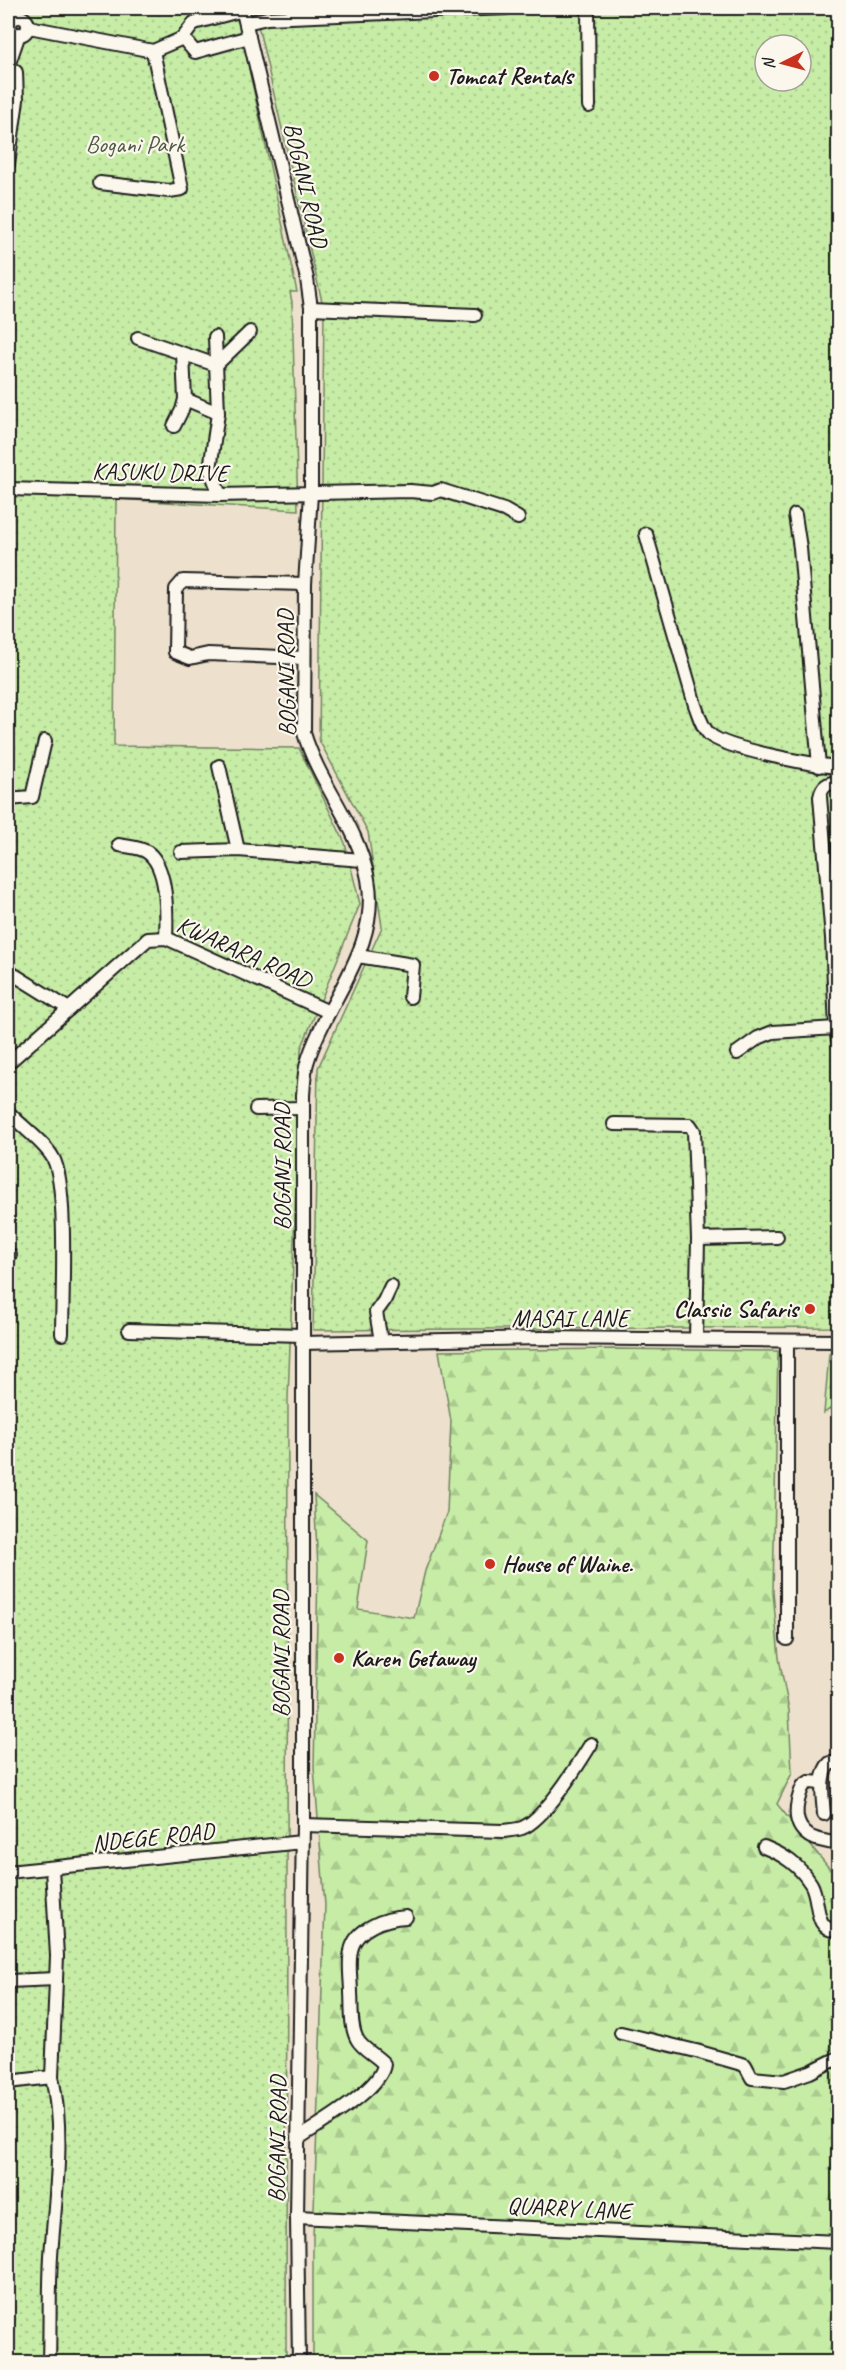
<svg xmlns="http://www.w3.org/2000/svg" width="846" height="2370" viewBox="0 0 846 2370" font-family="Caveat,sans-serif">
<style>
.forest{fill:url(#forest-firs);stroke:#718461;stroke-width:1.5}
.garden{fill:url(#garden-dots);stroke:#718461;stroke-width:1.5;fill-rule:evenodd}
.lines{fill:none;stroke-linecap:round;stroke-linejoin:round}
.minor-casing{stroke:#1c1c1c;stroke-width:16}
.minor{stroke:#fbf7ec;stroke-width:12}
.poi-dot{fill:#c8321e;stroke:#fbf7ec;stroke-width:2}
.labels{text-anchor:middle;stroke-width:4.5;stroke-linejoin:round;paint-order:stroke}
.poi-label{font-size:24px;font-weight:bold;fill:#1c1c1c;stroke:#fbf7ec;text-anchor:start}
.park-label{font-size:24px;fill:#4f5a45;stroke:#fbf7ec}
.street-label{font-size:24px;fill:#1c1c1c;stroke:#fbf7ec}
</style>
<defs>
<pattern id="forest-firs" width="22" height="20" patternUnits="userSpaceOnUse" patternTransform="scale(1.5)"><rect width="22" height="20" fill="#c6eca6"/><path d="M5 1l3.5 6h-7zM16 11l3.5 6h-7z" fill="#aaca8e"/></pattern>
<pattern id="garden-dots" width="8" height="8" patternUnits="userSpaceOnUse" patternTransform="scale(1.5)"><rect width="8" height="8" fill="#c6eca6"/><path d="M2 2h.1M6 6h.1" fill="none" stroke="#aaca8e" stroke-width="1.8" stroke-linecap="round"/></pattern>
</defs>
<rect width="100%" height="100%" fill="#ede0cc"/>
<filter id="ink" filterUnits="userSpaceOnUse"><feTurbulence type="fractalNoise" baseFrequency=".0167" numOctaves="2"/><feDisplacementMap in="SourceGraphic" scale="12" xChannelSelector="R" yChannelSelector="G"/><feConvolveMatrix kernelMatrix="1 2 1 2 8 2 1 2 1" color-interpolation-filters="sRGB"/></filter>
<g filter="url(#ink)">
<g class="forest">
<polygon points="838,1346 838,1403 824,1413 829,1354"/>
<polygon points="616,1349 778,1351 773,1592 779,1658 789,1710 792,1773 777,1804 838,1879 838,2362 313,2362 313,2237 325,1905 314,1768 318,1567 314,1495 368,1540 358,1609 414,1618 425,1571 447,1512 451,1421 439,1351"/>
</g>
<g class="garden">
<polygon points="8,8 236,8 297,292 290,292 292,302 298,510 116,499 114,746 299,748 345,843 360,904 301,1049 288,1399 286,2362 8,2362"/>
<path d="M 254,8 L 838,8 L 838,1327 L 313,1330 L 318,1068 L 382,927 L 368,832 L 319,740 L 324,310 ZM 765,45 L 801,45 L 801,81 L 765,81 Z"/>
</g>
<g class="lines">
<g class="minor-casing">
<g id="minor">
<path d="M 242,8 L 307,279 L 311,308 L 311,494 L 305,584 L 304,733 C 319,784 358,825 368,879 C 381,948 325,1002 307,1063 C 304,1073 304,1085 303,1095 L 303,1825 L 297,2217 L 299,2362"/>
<polyline points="588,8 589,106"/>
<circle cx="19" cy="26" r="9"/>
<polyline points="246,23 267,18 506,8"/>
<polyline points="29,27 153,51 183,38 194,23 243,10"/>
<polyline points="183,38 195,52 249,37"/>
<polyline points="8,165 17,100 16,72 8,66 19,34"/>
<polyline points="100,183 169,191 182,189 153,51"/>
<polyline points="311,308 475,315"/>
<polyline points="215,337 218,413 210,469 220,495"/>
<polyline points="138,338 216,365 250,332"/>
<polyline points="183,354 185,399 218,413"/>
<polyline points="174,426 182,410 185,399"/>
<polyline points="8,489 220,495 410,491 433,493 441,490 504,510 518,518"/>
<polyline points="795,515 800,548 819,766"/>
<path d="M 646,534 L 695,705 C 699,715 701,726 709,734 C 725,749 814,765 838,767"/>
<polyline points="304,658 208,654 190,658 175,652 176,589 183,581 305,584"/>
<polyline points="219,766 238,850"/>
<polyline points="8,799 32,797 45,741"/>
<path d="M 119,845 C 128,847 139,847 147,852 C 168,866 167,916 166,938"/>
<polyline points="181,852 238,850 362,860"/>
<polyline points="358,956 413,965 410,997"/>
<polyline points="8,971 69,1009"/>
<polyline points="836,1028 838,1041"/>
<path d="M 737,1053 L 758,1038 L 773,1032 L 836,1028 L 832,938 L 820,797 C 822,786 827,783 838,782"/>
<polyline points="8,1063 148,939 166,938 329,1012"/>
<polyline points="256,1109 303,1108"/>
<path d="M 8,1112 C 20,1125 45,1143 53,1158 C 68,1184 62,1299 62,1334"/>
<polyline points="614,1124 690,1125 694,1131 698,1239 696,1339"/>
<polyline points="698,1239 777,1237"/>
<polyline points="8,1254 10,1255"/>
<polyline points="129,1330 302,1335"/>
<polyline points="381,1341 376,1312 384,1301 391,1286"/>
<polyline points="302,1343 543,1338 838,1341"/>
<polyline points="787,1639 787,1341"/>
<path d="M 822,1783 L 809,1782 L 803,1786 C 796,1802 791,1824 809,1836 C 815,1840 826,1841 833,1843"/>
<path d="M 824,1814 C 823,1799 818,1774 830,1763 L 838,1763"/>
<path d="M 303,1825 L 503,1831 C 509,1830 516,1830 522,1828 C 545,1819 578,1765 591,1744"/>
<path d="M 764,1847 C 784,1855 799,1865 811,1884 C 821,1901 812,1930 838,1931"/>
<polyline points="52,1868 57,1956 52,2077"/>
<polyline points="8,1872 302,1842"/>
<polyline points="8,1981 56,1979"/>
<polyline points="621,2033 696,2051 745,2065 752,2078 784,2081 810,2072 838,2058"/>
<path d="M 8,2082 L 52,2077 C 65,2136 55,2197 51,2256 C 49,2292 50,2327 49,2362"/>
<path d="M 299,2138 C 319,2124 382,2089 384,2064 C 376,2055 362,2049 357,2039 C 350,2026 352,2007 351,1993 C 351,1980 348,1964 351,1951 C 355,1928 386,1918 406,1917"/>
<polyline points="297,2217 838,2242"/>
</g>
</g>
<use href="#minor" class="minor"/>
</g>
</g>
<g class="poi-dot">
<circle cx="434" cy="76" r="6"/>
<circle cx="810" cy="1309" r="6"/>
<circle cx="490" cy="1564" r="6"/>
<circle cx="339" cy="1658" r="6"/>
</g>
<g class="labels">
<g class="poi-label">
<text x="446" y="84">Tomcat Rentals</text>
<text x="798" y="1317" text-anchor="end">Classic Safaris</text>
<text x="502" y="1572">House of Waine.</text>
<text x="351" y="1666">Karen Getaway</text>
</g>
<g class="park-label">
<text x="135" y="152">Bogani Park</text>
</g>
<g class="street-label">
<text transform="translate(306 185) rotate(77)" y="8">BOGANI ROAD</text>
<text transform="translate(160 472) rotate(1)" y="8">KASUKU DRIVE</text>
<text transform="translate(286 673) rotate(-91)" y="8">BOGANI ROAD</text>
<text transform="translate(244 952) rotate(24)" y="8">KWARARA ROAD</text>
<text transform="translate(282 1167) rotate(-90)" y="8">BOGANI ROAD</text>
<text x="570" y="1326">MASAI LANE</text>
<text transform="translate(281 1654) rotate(-90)" y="8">BOGANI ROAD</text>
<text transform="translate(153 1837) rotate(-6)" y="8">NDEGE ROAD</text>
<text transform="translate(277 2139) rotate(-89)" y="8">BOGANI ROAD</text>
<text transform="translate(569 2208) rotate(3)" y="8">QUARRY LANE</text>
</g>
</g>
<rect width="846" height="2370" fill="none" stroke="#fbf7ec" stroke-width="30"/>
<rect x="15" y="15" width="816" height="2340" fill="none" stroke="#1c1c1c" stroke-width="2" filter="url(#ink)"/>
<g transform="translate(783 63) rotate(264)"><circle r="28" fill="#fbf7ec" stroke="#a29f99" stroke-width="1.5"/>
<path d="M0-4.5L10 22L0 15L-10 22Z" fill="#c8321e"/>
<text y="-9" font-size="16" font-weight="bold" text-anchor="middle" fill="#1c1c1c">N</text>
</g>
</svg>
